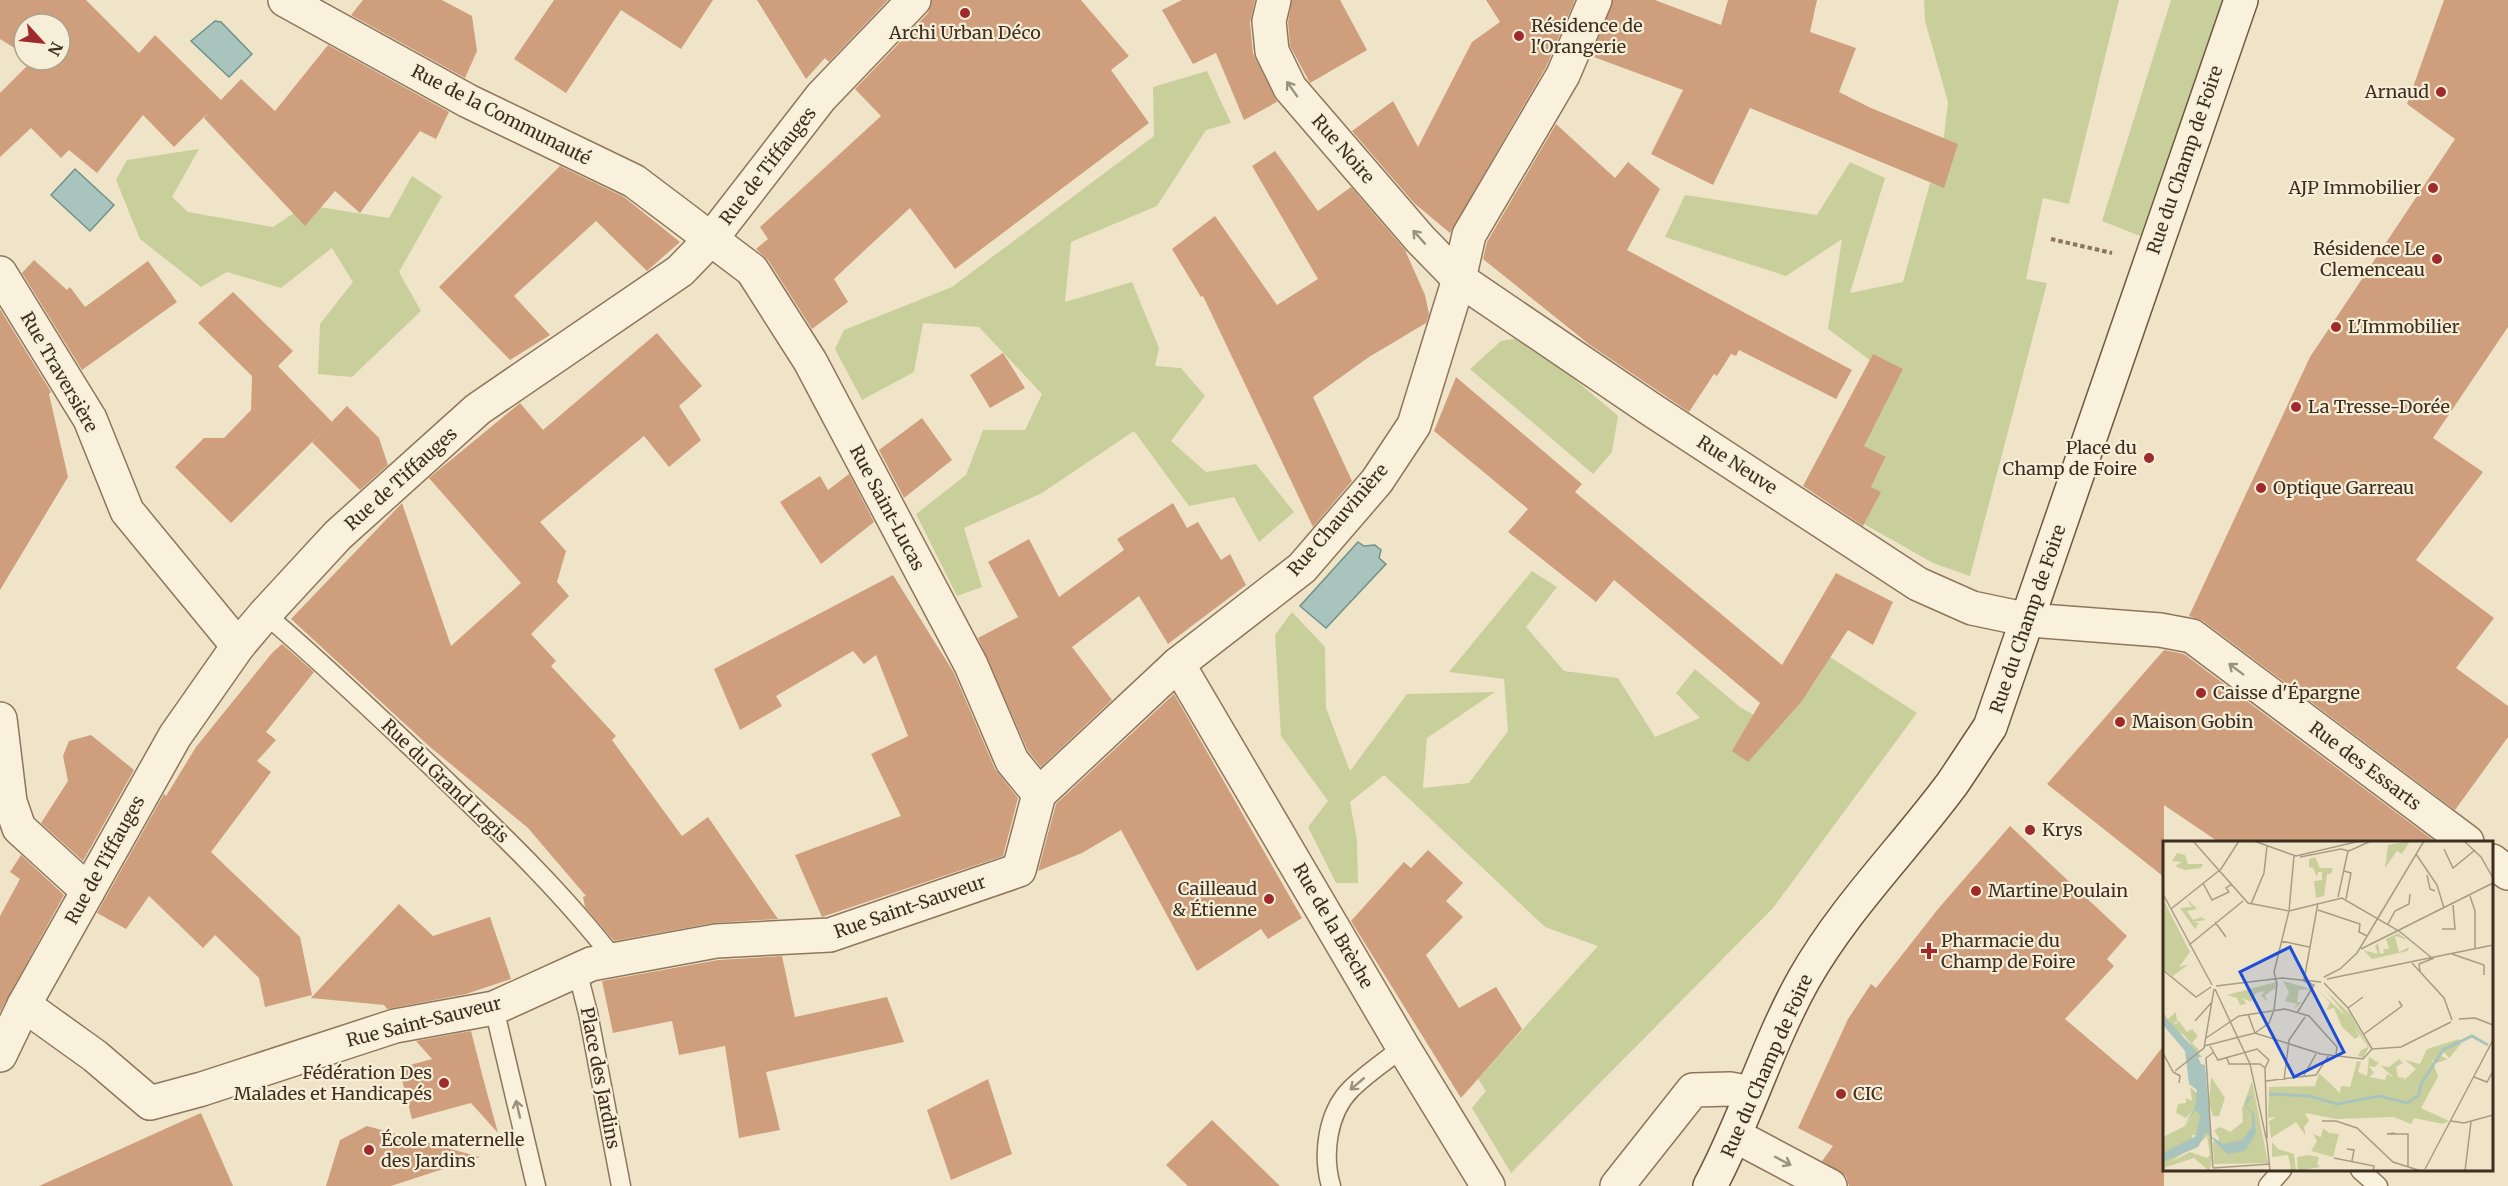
<svg xmlns="http://www.w3.org/2000/svg" width="2508" height="1186" viewBox="0 0 2508 1186" font-family="Merriweather,serif">
<style>
.green{fill:#c9cf9b}
.water{fill:#a9c4bc;stroke:#6f938a;stroke-width:1.5}
.building{fill:#cf9f7d}
.lines{fill:none;stroke-linecap:round;stroke-linejoin:round}
.lane-casing{stroke:#8d765c;stroke-width:21}
.street-casing{stroke:#8d765c;stroke-width:36}
.secondary-casing{stroke:#6f573f;stroke-width:36}
.path{stroke:#8d765c;stroke-width:4;stroke-dasharray:4.5 3;stroke-linecap:butt}
.lane{stroke:#faf1dc;stroke-width:18}
.street{stroke:#faf1dc;stroke-width:33}
.secondary{stroke:#faf1dc;stroke-width:33}
.oneway{stroke:#9c907e}
.poi-dot{fill:#9e2a2b;stroke:#f7eed8;stroke-width:2}
.labels{text-anchor:middle;stroke-width:4.5;stroke-linejoin:round;paint-order:stroke}
.poi-label{font-size:18px;fill:#3d2e20;stroke:#f7eed8;text-anchor:start}
.street-label{font-size:18px;fill:#3d2e20;stroke:#f7eed8}
.inset-river{fill:none;stroke:#a9c4bc;stroke-width:3}
.inset-road{fill:none;stroke:#a89b85;stroke-width:1.5}
.view{fill:#1d4ed8;fill-opacity:0.15;stroke:#1d4ed8;stroke-width:3}
.inset-edge{fill:none;stroke:#3d2e20;stroke-width:3}
</style>
<rect width="100%" height="100%" fill="#f0e4c8"/>
<g class="green">
<polygon points="1924,0 2119,0 2069,204 2043,198 2026,279 2047,283 1970,576 1933,563 1864,524 1880,492 1871,487 1886,458 1864,446 1879,367 1828,329 1842,239 1786,276 1665,237 1685,195 1817,215 1850,162 1885,178 1850,293 1903,282 1930,183 1938,185 1948,102 1925,21"/>
<polygon points="2171,0 2224,0 2140,236 2102,221"/>
<polygon points="1207,71 1231,123 1206,130 1157,206 1071,242 1065,302 1132,282 1159,348 1155,366 1181,368 1205,396 1171,441 1206,472 1256,464 1294,512 1259,542 1234,497 1189,506 1134,431 1042,493 964,528 982,587 957,596 916,514 966,475 983,430 1025,430 1042,394 979,327 923,323 914,372 862,400 835,349 844,330 952,287 1154,136 1153,87"/>
<polygon points="199,149 172,197 188,212 273,227 306,205 389,218 412,176 442,196 399,272 421,311 352,377 318,374 320,324 353,282 332,248 281,288 227,272 201,287 140,239 116,180 127,160"/>
<polygon points="1525,337 1618,416 1612,452 1593,474 1470,369 1501,341"/>
<path d="M 1532,571 L 1557,587 L 1526,627 L 1564,671 L 1618,678 L 1655,737 L 1700,718 L 1676,693 L 1695,669 L 1741,708 L 1770,723 C 1801,708 1812,686 1830,657 L 1917,713 L 1773,908 L 1511,1173 L 1472,1108 L 1486,1091 L 1478,1079 L 1598,946 L 1545,927 L 1384,775 L 1350,802 L 1357,840 L 1358,883 L 1336,883 L 1308,827 L 1328,801 L 1281,736 L 1275,635 L 1292,612 L 1325,647 L 1326,708 L 1350,771 L 1407,694 L 1495,692 L 1427,738 L 1423,788 L 1469,783 L 1508,731 L 1504,679 L 1449,672 Z"/>
</g>
<g class="water">
<polygon points="215,21 221,22 252,54 229,77 191,41"/>
<polygon points="75,169 114,205 90,231 51,195"/>
<polygon points="1358,542 1364,546 1375,545 1381,550 1379,558 1386,564 1326,628 1300,606"/>
</g>
<g class="building">
<polygon points="0,0 86,0 139,53 155,35 221,100 241,79 275,111 328,45 449,112 436,139 420,131 360,213 335,191 305,226 204,118 209,112 174,147 143,115 97,173 69,150 61,158 31,128 0,157 0,93 33,60 60,60 60,24 24,24 24,54 0,39"/>
<polygon points="363,0 442,0 472,16 477,51 465,78 351,15"/>
<polygon points="554,0 713,0 681,49 621,10 566,93 514,59"/>
<polygon points="757,0 888,0 829,62 825,58 806,79"/>
<polygon points="932,0 1081,0 1129,56 1111,70 1149,123 955,269 910,208 834,279 848,302 812,329 768,260 756,249 768,239 760,227 881,116 855,89 928,13"/>
<polygon points="1182,0 1255,0 1250,22 1253,53 1277,102 1244,120 1216,53 1193,64 1162,10"/>
<polygon points="1292,0 1340,0 1367,50 1310,83 1290,46 1288,22"/>
<polygon points="1486,0 1575,0 1546,67 1450,233 1414,203 1352,131 1393,101 1418,147 1472,42 1500,22"/>
<polygon points="1613,0 1655,0 1721,25 1728,0 1817,0 1810,32 1856,48 1839,92 1871,108 1958,144 1944,188 1750,108 1713,185 1651,154 1683,90 1591,56"/>
<polygon points="2444,0 2508,0 2508,327 2433,438 2483,472 2416,560 2494,618 2456,668 2508,706 2508,737 2455,810 2203,621 2189,616 2310,357 2455,139 2407,104"/>
<polygon points="1556,124 1615,178 1628,162 1660,189 1627,250 1852,370 1836,399 1739,350 1736,356 1731,354 1717,376 1714,374 1689,412 1590,345 1483,259 1487,242"/>
<polygon points="1275,151 1318,211 1351,187 1405,250 1425,295 1429,314 1426,323 1369,357 1313,397 1352,481 1313,527 1203,296 1201,297 1172,249 1215,216 1277,305 1318,279 1252,166"/>
<polygon points="560,166 624,197 680,242 647,271 596,221 514,296 550,335 510,360 439,287"/>
<polygon points="34,260 67,290 70,287 85,307 148,261 177,302 82,370 22,273"/>
<polygon points="233,292 293,351 278,366 332,422 231,523 175,467 204,438 224,438 251,410 252,376 198,323"/>
<polygon points="0,309 51,392 49,394 68,477 0,590"/>
<polygon points="657,333 702,386 679,406 701,440 669,467 644,436 540,522 566,551 557,582 569,596 531,634 556,661 551,666 616,736 612,740 682,836 708,817 778,919 713,923 614,941 585,907 583,897 586,896 528,828 430,747 291,619 402,503 451,646 521,583 429,478 520,403 543,430"/>
<polygon points="1003,353 1025,388 990,408 970,375"/>
<polygon points="1873,354 1903,369 1864,446 1886,457 1871,487 1881,492 1863,526 1803,486"/>
<polygon points="1456,377 1582,484 1575,492 1782,665 1836,573 1893,602 1873,645 1848,630 1802,701 1748,762 1732,751 1760,703 1614,580 1596,602 1508,532 1528,509 1434,431"/>
<polygon points="347,406 379,438 388,465 360,490 312,442"/>
<polygon points="922,418 952,460 904,498 879,450"/>
<polygon points="849,474 874,522 821,564 780,502 820,476 828,490"/>
<polygon points="1173,503 1187,528 1198,522 1221,560 1230,554 1246,585 1168,644 1139,596 1072,647 1112,700 1041,767 1028,751 978,638 1018,617 988,562 1029,539 1059,597 1124,550 1117,539"/>
<polygon points="893,575 954,673 995,769 1018,798 1003,856 822,917 795,855 901,816 871,754 908,736 876,655 864,664 853,651 776,696 782,706 740,730 714,669"/>
<polygon points="282,644 314,672 266,732 276,740 257,761 271,772 211,852 300,937 312,995 265,1007 259,978 215,935 203,948 149,896 126,929 97,913 164,794 166,796 196,747 272,653"/>
<polygon points="2164,650 2184,654 2433,840 2431,843 2220,843 2164,805 2164,877 2047,784"/>
<polygon points="1174,694 1302,918 1268,939 1261,929 1197,971 1121,830 1082,853 1038,871 1056,804"/>
<polygon points="91,735 134,770 83,861 41,823 68,781 63,756 69,741"/>
<polygon points="2010,826 2127,936 2107,959 2114,966 2065,1019 2137,1080 2164,1045 2164,1186 1849,1186 1846,1176 1822,1161 1833,1146 1798,1128 1848,1019 1871,984 1876,988 1938,909"/>
<polygon points="1428,850 1463,883 1446,901 1463,917 1426,955 1459,1008 1496,987 1522,1029 1461,1098 1351,921 1404,862 1411,868"/>
<polygon points="21,855 64,895 0,1012 0,916 20,879 10,872"/>
<polygon points="399,904 433,936 490,917 511,979 466,994 387,1009 384,1005 311,998"/>
<polygon points="782,956 795,1017 887,997 904,1042 766,1072 780,1130 739,1138 725,1046 679,1055 672,1021 613,1033 602,981 718,960"/>
<polygon points="471,1031 483,1078 498,1133 471,1103 412,1119 399,1068 432,1059 416,1041"/>
<polygon points="988,1079 1012,1154 951,1180 927,1110"/>
<polygon points="201,1113 233,1186 39,1186 167,1128"/>
<polygon points="1212,1120 1243,1150 1280,1186 1188,1186 1166,1165"/>
<polygon points="367,1126 480,1157 391,1186 326,1186 340,1140"/>
</g>
<g class="lines">
<g class="lane-casing">
<g id="lane">
<path d="M 265,614 C 323,663 378,716 433,768 C 496,829 560,889 614,959"/>
<polyline points="577,970 588,1013 621,1186"/>
<polyline points="494,1008 536,1186"/>
<polyline points="2360,1170 2378,1186"/>
<path d="M 1331,1186 C 1322,1155 1327,1113 1351,1089 C 1367,1073 1386,1061 1403,1047"/>
<polyline points="2268,1186 2282,1170"/>
</g>
</g>
<g class="street-casing">
<g id="street">
<polyline points="285,0 468,101 634,181 752,270 810,361 971,665 1012,761 1039,794"/>
<polyline points="1274,0 1269,21 1272,51 1290,88 1420,239 1459,279 1652,410 1918,584 1972,608 2029,620 2160,630 2192,636 2467,842"/>
<polyline points="0,273 90,419 127,511 238,646"/>
<polyline points="1178,664 1403,1047 1488,1186"/>
<polyline points="0,719 10,802 19,828 88,891"/>
<polyline points="1039,794 1178,664 1302,568 1377,481 1414,425 1459,279 1469,235 1563,75 1595,0"/>
<polyline points="2492,861 2508,873"/>
<polyline points="24,1005 95,1056 150,1103 202,1089 395,1026 494,1008 591,964 716,941 830,935 1019,870 1039,794"/>
<polyline points="0,1055 24,1005 175,736 238,646 265,614 338,535 478,409 680,271 711,239 821,97 914,0"/>
<polyline points="1736,1136 1830,1186"/>
<polyline points="1617,1186 1693,1090 1730,1089 1752,1093"/>
</g>
</g>
<g class="secondary-casing">
<path id="secondary" d="M 1710,1186 C 1746,1119 1767,1045 1804,979 C 1845,907 1903,850 1952,784 C 1965,765 1977,746 1990,727 L 2241,0"/>
</g>
<polyline class="path" points="2051,239 2112,253"/>
<use href="#lane" class="lane"/>
<use href="#street" class="street"/>
<use href="#secondary" class="secondary"/>
</g>
<defs><path id="oneway-shaft" d="M-6 0H5M1.5-3L5.5 0L1.5 3" fill="none" stroke-width="1.6" stroke-linecap="round" stroke-linejoin="round" transform="scale(1.5)"/></defs>
<g class="oneway">
<use href="#oneway-shaft" transform="translate(1292 89) rotate(-125)"/>
<use href="#oneway-shaft" transform="translate(1419 237) rotate(-132)"/>
<use href="#oneway-shaft" transform="translate(2236 669) rotate(-143)"/>
<use href="#oneway-shaft" transform="translate(1357 1084) rotate(140)"/>
<use href="#oneway-shaft" transform="translate(518 1109) rotate(-103)"/>
<use href="#oneway-shaft" transform="translate(1783 1161) rotate(28)"/>
</g>
<g class="poi-dot">
<circle cx="965" cy="13" r="6"/>
<circle cx="1519" cy="36" r="6"/>
<circle cx="2441" cy="92" r="6"/>
<circle cx="2433" cy="188" r="6"/>
<circle cx="2437" cy="259" r="6"/>
<circle cx="2336" cy="327" r="6"/>
<circle cx="2296" cy="407" r="6"/>
<circle cx="2149" cy="458" r="6"/>
<circle cx="2261" cy="488" r="6"/>
<circle cx="2201" cy="693" r="6"/>
<circle cx="2120" cy="722" r="6"/>
<circle cx="2030" cy="830" r="6"/>
<circle cx="1976" cy="891" r="6"/>
<circle cx="1269" cy="899" r="6"/>
<path d="M1926 942h6v6h6v6h-6v6h-6v-6h-6v-6h6z"/>
<circle cx="444" cy="1083" r="6"/>
<circle cx="1841" cy="1094" r="6"/>
<circle cx="369" cy="1150" r="6"/>
</g>
<g class="labels">
<g class="poi-label">
<text x="1531" y="32">Résidence de<tspan x="1531" dy="21">l'Orangerie</tspan></text>
<text x="965" y="39" text-anchor="middle">Archi Urban Déco</text>
<text x="2429" y="98" text-anchor="end">Arnaud</text>
<text x="2421" y="194" text-anchor="end">AJP Immobilier</text>
<text x="2425" y="255" text-anchor="end">Résidence Le<tspan x="2425" dy="21">Clemenceau</tspan></text>
<text x="2348" y="333">L'Immobilier</text>
<text x="2308" y="413">La Tresse-Dorée</text>
<text x="2137" y="454" text-anchor="end">Place du<tspan x="2137" dy="21">Champ de Foire</tspan></text>
<text x="2273" y="494">Optique Garreau</text>
<text x="2213" y="699">Caisse d'Épargne</text>
<text x="2132" y="728">Maison Gobin</text>
<text x="2042" y="836">Krys</text>
<text x="1257" y="895" text-anchor="end">Cailleaud<tspan x="1257" dy="21">&amp; Étienne</tspan></text>
<text x="1988" y="897">Martine Poulain</text>
<text x="1941" y="947">Pharmacie du<tspan x="1941" dy="21">Champ de Foire</tspan></text>
<text x="432" y="1079" text-anchor="end">Fédération Des<tspan x="432" dy="21">Malades et Handicapés</tspan></text>
<text x="1853" y="1100">CIC</text>
<text x="381" y="1146">École maternelle<tspan x="381" dy="21">des Jardins</tspan></text>
</g>
<g class="street-label">
<text transform="translate(501 115) rotate(27)" y="6">Rue de la Communauté</text>
<text transform="translate(1343 149) rotate(49)" y="6">Rue Noire</text>
<text transform="translate(2185 160) rotate(-71)" y="6">Rue du Champ de Foire</text>
<text transform="translate(768 166) rotate(-52)" y="6">Rue de Tiffauges</text>
<text transform="translate(59 372) rotate(60)" y="6">Rue Traversière</text>
<text transform="translate(1737 465) rotate(33)" y="6">Rue Neuve</text>
<text transform="translate(401 479) rotate(-42)" y="6">Rue de Tiffauges</text>
<text transform="translate(887 508) rotate(62)" y="6">Rue Saint-Lucas</text>
<text transform="translate(1338 520) rotate(-49)" y="6">Rue Chauvinière</text>
<text transform="translate(2028 619) rotate(-71)" y="6">Rue du Champ de Foire</text>
<text transform="translate(2365 766) rotate(37)" y="6">Rue des Essarts</text>
<text transform="translate(445 781) rotate(44)" y="6">Rue du Grand Logis</text>
<text transform="translate(105 860) rotate(-61)" y="6">Rue de Tiffauges</text>
<text transform="translate(910 907) rotate(-19)" y="6">Rue Saint-Sauveur</text>
<text transform="translate(1333 926) rotate(60)" y="6">Rue de la Brèche</text>
<text transform="translate(424 1022) rotate(-14)" y="6">Rue Saint-Sauveur</text>
<text transform="translate(1767 1066) rotate(-66)" y="6">Rue du Champ de Foire</text>
<text transform="translate(600 1078) rotate(79)" y="6">Place des Jardins</text>
</g>
</g>
<g transform="translate(2163 841)">
<rect width="330" height="330" fill="#f0e4c8"/>
<path d="M 247,0 L 239,13 L 234,10 L 222,27 L 225,4 ZM 14,12 L 22,14 L 25,23 L 40,23 L 38,27 L 21,29 L 12,25 L 19,21 L 9,20 ZM 152,16 L 157,27 L 170,27 L 168,33 L 164,33 L 161,55 L 153,57 L 151,40 L 159,39 L 159,31 L 155,31 L 154,36 L 150,27 L 146,26 L 146,18 ZM 23,57 L 34,68 L 24,70 L 30,79 L 38,76 L 43,79 L 29,81 L 36,82 L 32,88 L 17,67 L 29,66 ZM 0,58 L 27,111 L 16,126 L 26,123 L 10,135 L 0,128 ZM 235,92 L 244,99 L 232,95 L 236,111 L 246,106 L 245,110 L 209,118 L 200,109 L 215,113 L 212,105 L 215,102 L 217,113 L 221,112 L 220,108 L 226,108 L 223,98 ZM 120,140 L 148,148 L 136,149 L 134,161 L 139,161 L 130,169 L 134,163 L 122,160 L 126,151 ZM 113,141 L 113,147 L 102,154 L 105,161 L 98,155 L 102,150 L 93,152 L 88,161 L 80,157 L 83,163 L 77,164 L 74,157 L 64,154 ZM 162,149 L 187,173 L 206,206 L 200,217 L 195,215 L 198,209 L 205,206 L 191,186 L 196,195 L 192,198 L 179,186 L 171,167 L 163,169 L 167,162 L 156,150 L 183,175 ZM 7,165 L 0,171 L 5,178 L 13,171 L 14,181 L 10,182 L 14,183 L 15,179 L 24,191 L 29,188 L 35,195 L 29,202 L 37,210 L 32,213 L 26,209 L 28,203 L 21,194 L 10,189 L 0,177 L 0,170 ZM 296,198 L 298,203 L 286,217 L 281,211 L 278,215 L 285,218 L 274,222 L 269,219 L 275,236 L 258,267 L 286,280 L 280,283 L 251,277 L 248,283 L 231,276 L 173,278 L 142,272 L 146,280 L 141,286 L 143,295 L 133,281 L 108,297 L 106,280 L 113,276 L 105,277 L 106,246 L 152,245 L 156,232 L 177,252 L 178,245 L 187,246 L 194,220 L 198,221 L 195,231 L 204,235 L 206,216 L 216,222 L 212,226 L 206,225 L 211,232 L 206,236 L 222,239 L 224,233 L 231,237 L 218,225 L 226,226 L 236,218 L 240,222 L 233,226 L 235,236 L 242,237 L 238,242 L 253,228 L 242,219 L 257,223 L 264,208 ZM 48,236 L 62,257 L 56,275 L 50,275 L 46,263 ZM 89,240 L 105,322 L 51,323 L 50,300 L 55,302 L 56,297 L 51,289 L 58,286 L 67,291 L 80,281 L 79,268 ZM 27,246 L 34,252 L 40,272 L 35,283 L 38,286 L 34,295 L 29,294 L 29,299 L 0,315 L 0,296 L 22,285 L 32,267 L 23,277 L 13,272 L 15,263 L 23,262 L 23,257 L 29,260 ZM 42,253 L 49,299 L 48,325 L 46,330 L 31,317 L 0,327 L 0,320 L 36,302 L 7,321 L 27,311 L 44,317 L 47,314 L 44,295 L 38,301 ZM 160,287 L 166,292 L 176,293 L 170,316 L 148,310 L 154,300 L 150,293 L 158,296 ZM 109,301 L 115,308 L 131,313 L 133,330 L 119,330 L 128,328 L 125,314 L 109,316 ZM 144,314 L 156,316 L 154,323 L 157,326 L 135,330 L 134,316 Z" fill="#c9cf9b"/>
<path d="M 0,174 L 39,216 L 35,216 L 38,223 L 42,224 L 48,295 L 60,303 L 80,299 L 89,285 L 89,273 L 82,264 L 84,256 L 90,255 L 83,264 L 91,273 L 93,292 L 82,310 L 64,313 L 43,291 L 35,306 L 0,321 L 0,312 L 33,295 L 37,274 L 32,269 L 21,284 L 32,266 L 34,249 L 26,243 L 22,210 L 1,185 Z" fill="#a9c4bc"/>
<path class="inset-river" d="M 106,253 L 146,255 L 174,263 L 216,255 L 244,262 L 256,254 L 258,243 L 280,209 L 309,195 L 325,204"/>
<path class="inset-road" d="M 30,0 L 85,62 L 126,70 L 179,57 L 236,90 L 269,117M 91,0 L 133,15 L 197,0M 301,0 L 318,16 L 330,37M 281,8 L 290,27 L 312,9M 253,13 L 274,44 L 281,67M 137,16 L 178,8 L 186,10 L 208,0M 181,30 L 188,32 L 183,58M 264,34 L 267,48 L 272,50M 40,42 L 49,59 L 66,51 L 63,47 L 69,43M 0,53 L 49,144M 307,55 L 312,70 L 312,108M 175,56 L 185,10M 88,63 L 101,32 L 104,5M 8,68 L 58,28 L 76,0M 155,69 L 197,83 L 196,91 L 204,95M 52,81 L 63,96M 225,83 L 232,70 L 246,63 L 247,53M 279,88 L 292,88 L 290,64M 118,100 L 146,106M 26,104 L 80,60M 198,108 L 330,42M 289,113 L 321,124 L 321,134M 249,122 L 281,157 L 289,179M 0,129 L 33,156 L 48,146M 257,130 L 256,123 L 271,117M 161,136 L 177,128 L 194,112 L 261,0M 164,138 L 330,104M 141,139 L 155,62M 161,142 L 185,167 L 209,208M 53,145 L 119,137 L 158,141M 52,148 L 87,223 L 104,301 L 107,330M 185,167 L 200,156M 134,172 L 151,144 L 139,139M 85,173 L 92,192M 296,178 L 312,177 L 330,184M 32,180 L 49,161M 92,192 L 106,182 L 111,169 L 114,143 L 111,131 L 126,70 L 131,15M 201,193 L 239,165 L 236,160M 43,197 L 76,175 L 122,168 L 146,175 L 174,206 L 173,213M 41,205 L 92,192 L 158,213 L 200,218 L 209,208M 47,205 L 55,219 L 94,208 L 106,219 L 102,227 L 104,297M 209,208 L 238,206 L 288,181M 0,212 L 10,231 L 17,235 L 16,242M 64,217 L 66,223 L 97,223 L 102,227M 12,230 L 41,207 L 51,148M 140,236 L 153,213M 311,236 L 324,241 L 330,230M 121,239 L 126,199 L 142,176M 103,240 L 153,234 L 166,214M 159,280 L 173,280 L 194,287 L 230,321 L 258,330M 288,280 L 301,282 L 330,274M 232,292 L 224,293 L 245,293 L 245,327M 184,308 L 191,309 L 189,320M 171,317 L 211,325 L 210,330M 50,327 L 43,217 L 51,211M 50,327 L 107,323M 262,328 L 330,199M 302,330 L 308,281"/>
<path class="view" d="M 127,106 L 181,211 L 131,236 L 77,131 Z"/>
<rect width="330" height="330" class="inset-edge"/>
</g>
<g transform="translate(42 42) rotate(117)"><circle r="28" fill="#f7eed8" stroke="#ada18e" stroke-width="1.5"/>
<path d="M0-4.5L10 22L0 15L-10 22Z" fill="#9e2a2b"/>
<text y="-9" font-size="16" font-weight="bold" text-anchor="middle" fill="#3d2e20">N</text>
</g>
</svg>
